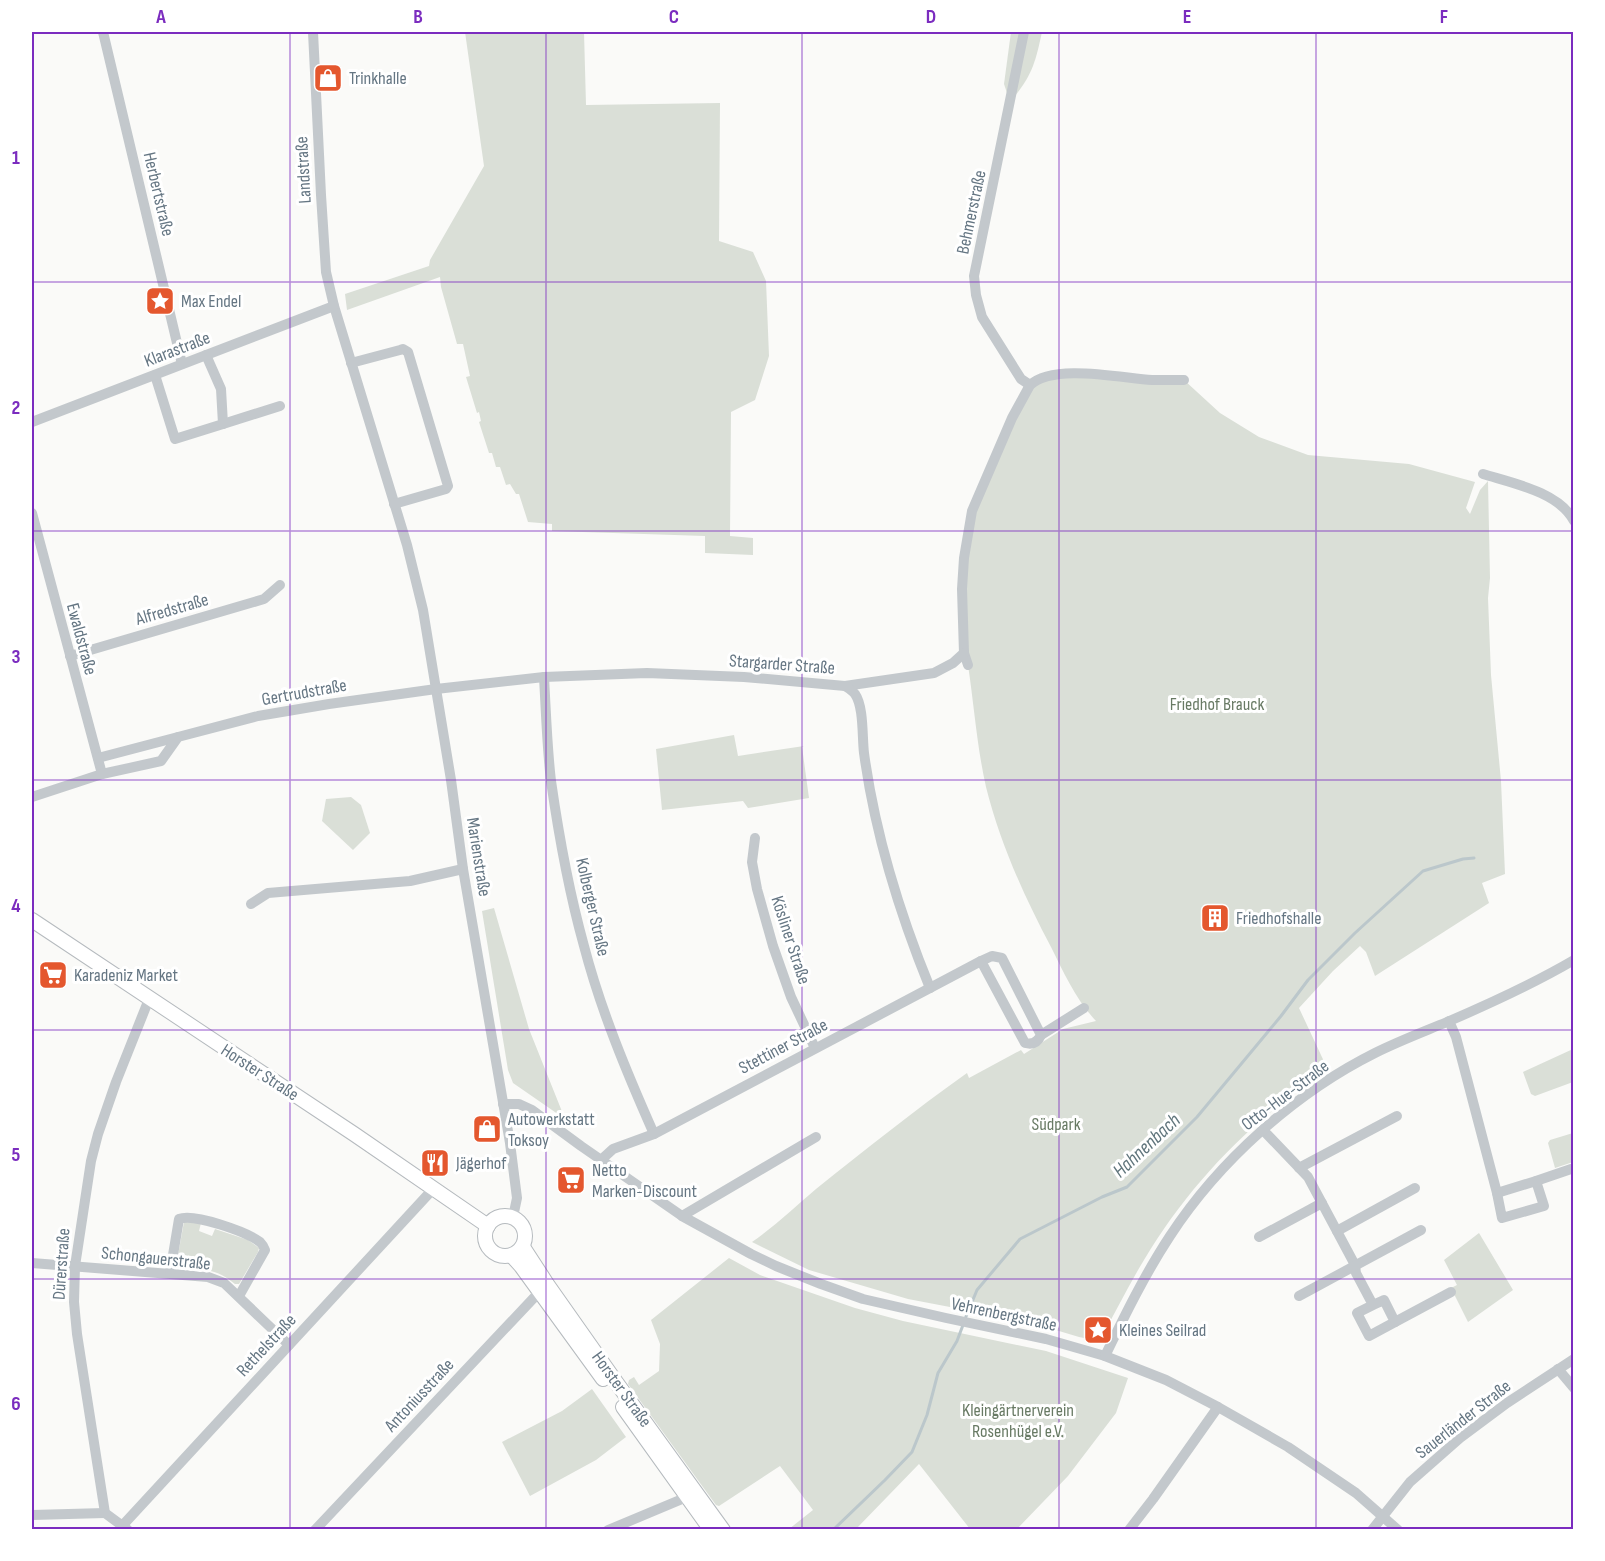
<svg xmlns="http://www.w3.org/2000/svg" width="1605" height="1561" viewBox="0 0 1605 1561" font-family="'Sofia Sans Condensed',sans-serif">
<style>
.green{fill:#dadfd7}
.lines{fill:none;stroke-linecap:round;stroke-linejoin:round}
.stream{stroke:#bbc7cb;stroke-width:3}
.major-casing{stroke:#b5babe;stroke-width:16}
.minor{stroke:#c3c8cc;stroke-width:10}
.major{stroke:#fff;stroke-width:14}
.grid{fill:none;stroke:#7b2cbf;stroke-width:1.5;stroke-opacity:0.55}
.labels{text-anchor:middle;stroke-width:6;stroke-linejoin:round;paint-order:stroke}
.poi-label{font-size:18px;fill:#657683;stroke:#fff;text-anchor:start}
.street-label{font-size:18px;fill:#657683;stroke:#fff}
.park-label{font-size:18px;fill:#687a64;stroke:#fff}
.water-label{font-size:20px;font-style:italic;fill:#60757c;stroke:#fff}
.neatline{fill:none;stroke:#7b2cbf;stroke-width:2}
.grid-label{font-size:20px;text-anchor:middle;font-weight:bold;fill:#7b2cbf}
</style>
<rect width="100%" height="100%" fill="#fafaf8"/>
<g class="green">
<polygon points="465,32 584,32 586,105 720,103 719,241 753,252 766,281 769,356 755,400 731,412 730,536 753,538 753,555 705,553 705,536 552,531 552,524 528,522 519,494 516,494 510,484 506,485 500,467 496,467 492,453 489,453 479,422 481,421 479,412 477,413 466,377 470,376 463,344 457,344 441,287 440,277 347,310 345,294 429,266 430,260 484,166"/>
<path d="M 1011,32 L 1042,32 C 1035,64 1032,76 1010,102 L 1004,84 Z"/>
<path d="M 1044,376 L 1184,380 L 1220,413 L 1259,437 L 1308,455 L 1409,464 L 1475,482 L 1466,508 L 1470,514 L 1480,490 L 1488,481 L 1490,578 L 1488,598 L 1491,675 L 1501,781 L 1505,874 L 1482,883 L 1489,903 L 1375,976 L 1366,952 L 1360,946 L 1333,971 L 1299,1008 L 1328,1070 C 1252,1119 1190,1183 1144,1260 C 1128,1286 1115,1314 1099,1341 L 1079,1337 L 1029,1322 L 908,1299 L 809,1270 L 752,1242 C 775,1226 795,1207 816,1189 C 866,1149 915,1110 967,1073 L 969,1078 L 1021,1050 L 1024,1054 L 1063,1029 L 1096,1021 C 1076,1000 1064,973 1051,947 C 1024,896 1000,843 986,787 C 977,747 974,705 968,665 L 964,653 L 967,532 L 1023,396 Z"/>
<polygon points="734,735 738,756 804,746 802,747 809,798 748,808 743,801 662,810 656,749"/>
<polygon points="351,797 361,805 370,833 353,850 322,821 326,799"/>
<polygon points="494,908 529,1029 565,1119 513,1083 508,1070 482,911"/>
<polygon points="1573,1049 1573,1082 1535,1096 1531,1094 1523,1072"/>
<polygon points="1573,1133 1573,1162 1555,1168 1548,1143 1550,1140"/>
<path d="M 184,1222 L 201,1223 L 199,1231 L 212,1236 L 215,1229 L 248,1240 L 259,1248 L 258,1252 L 239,1284 L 235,1284 C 210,1264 203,1273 176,1266 Z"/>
<polygon points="1479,1233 1513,1290 1468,1322 1451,1288 1457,1285 1444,1260"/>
<polygon points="729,1258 760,1275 855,1308 903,1321 1046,1351 1128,1378 1116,1413 1068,1476 1017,1529 970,1529 919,1464 856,1529 789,1529 813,1510 780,1466 719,1506 716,1505 628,1384 629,1380 634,1377 639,1385 659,1371 660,1344 651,1320"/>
<polygon points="592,1389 626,1437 596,1460 530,1496 502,1442 562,1411"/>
</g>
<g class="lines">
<g class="stream">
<polyline points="965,1319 977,1290 1020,1239 1102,1197 1127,1187 1197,1117 1281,1016 1308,980 1355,933 1423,871 1463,859 1474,858"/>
<polyline points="833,1530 885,1480 912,1452 927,1415 938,1373 957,1341 963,1325"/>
</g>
<g class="major-casing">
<g id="major">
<polyline points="32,920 354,1134 488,1226"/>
<circle cx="505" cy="1236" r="20"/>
<polyline points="523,1247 547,1284 616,1382 723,1530"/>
<polyline points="512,1256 521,1266 603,1379"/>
<polyline points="623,1407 711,1530"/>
</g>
</g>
<g class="minor">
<polyline points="103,32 182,364"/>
<polyline points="313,32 321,195 326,272 334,306 407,545 423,610 451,780 463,869 510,1143 517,1198 513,1217"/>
<polyline points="1024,32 974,276 976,295 982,317 1021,379 1030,385"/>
<polyline points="351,363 400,350 403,349 408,352 448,486 446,489 394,504"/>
<polyline points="155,375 175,439 223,424 221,389 206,355"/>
<polyline points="32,422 334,306"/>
<polyline points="223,424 280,406"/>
<path d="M 1483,474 C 1512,483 1559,492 1574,521"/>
<polyline points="32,513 102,774"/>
<polyline points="70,656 264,599 280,585"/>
<path d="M 968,665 L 964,653 L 962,589 L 964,558 L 972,511 L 1012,418 L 1030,385 C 1054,363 1121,378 1152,380 C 1163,380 1173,380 1184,380"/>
<path d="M 544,677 C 546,712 547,747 551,781 C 559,837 569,892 584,946 C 601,1011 627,1073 654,1134"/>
<polyline points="845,686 934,673 953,663 964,653"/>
<polyline points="98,758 178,737"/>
<path d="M 32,797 L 102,774 L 161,761 L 178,737 L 258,716 L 329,704 L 436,689 L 544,677 L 647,673 L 744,677 L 845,686 C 848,688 853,691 855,694 C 864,707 862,737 864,753 C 875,834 899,912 930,988"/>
<polyline points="755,838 752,862 757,889 773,946 791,997 815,1048"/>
<polyline points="251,904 268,893 410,881 463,869"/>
<path d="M 992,956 L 1002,958 L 1041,1035 C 1038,1042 1033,1045 1025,1043 L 981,961 Z"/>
<polyline points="1449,1021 1456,1037 1497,1193 1502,1218 1544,1206 1536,1181"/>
<polyline points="1041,1035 1084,1008"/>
<polyline points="503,1104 519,1104 532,1110 581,1146 682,1216 751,1254 776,1266 821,1284 863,1299 946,1318 1046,1339 1105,1356 1166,1380 1218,1407 1288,1447 1356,1493 1398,1530"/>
<polyline points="1263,1130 1308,1177 1355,1265 1356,1273 1373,1305 1357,1313 1369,1336 1395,1322 1384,1300 1373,1305"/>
<polyline points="601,1160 613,1149 654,1134 981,961"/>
<polyline points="1299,1168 1397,1116"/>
<polyline points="1497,1193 1536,1181 1574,1168"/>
<polyline points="682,1216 816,1137"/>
<polyline points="1337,1231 1415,1188"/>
<polyline points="1259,1237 1322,1203"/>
<polyline points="32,1263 208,1277 224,1283 289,1345"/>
<path d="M 170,1273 L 179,1219 C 194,1213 247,1232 260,1242 C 263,1245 263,1245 265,1250 L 239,1296"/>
<polyline points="1299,1296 1421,1230"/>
<polyline points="1395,1322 1451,1292"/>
<path d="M 1105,1356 C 1125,1315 1145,1274 1170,1236 C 1219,1161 1295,1093 1375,1053 C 1399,1041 1423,1032 1447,1022 C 1489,1004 1533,984 1574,960"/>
<polyline points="1558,1369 1574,1388"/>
<polyline points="32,1515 105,1513"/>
<polyline points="123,1525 434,1188"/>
<polyline points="128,1530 105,1513 77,1334 74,1302 75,1266 91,1161 98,1134 116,1082 149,999"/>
<polyline points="315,1530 544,1287"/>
<polyline points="608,1530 687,1497"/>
<polyline points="1129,1530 1153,1499 1218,1407"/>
<polyline points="1372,1530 1410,1482 1460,1438 1507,1403 1574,1359"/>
</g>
<use href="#major" class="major"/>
</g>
<path class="grid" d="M 290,32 L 290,1530M 546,32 L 546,1530M 802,32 L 802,1530M 1059,32 L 1059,1530M 1316,32 L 1316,1530M 32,282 L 1574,282M 32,531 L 1574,531M 32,780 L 1574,780M 32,1030 L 1574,1030M 32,1279 L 1574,1279"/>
<defs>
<g id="shop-square" transform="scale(1.5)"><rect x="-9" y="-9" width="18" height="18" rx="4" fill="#e4572e" stroke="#fff"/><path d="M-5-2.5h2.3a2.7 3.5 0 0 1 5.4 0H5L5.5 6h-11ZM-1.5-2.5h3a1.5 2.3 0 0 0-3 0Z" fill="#fff"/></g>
<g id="sight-square" transform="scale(1.5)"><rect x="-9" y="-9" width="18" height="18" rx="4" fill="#e4572e" stroke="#fff"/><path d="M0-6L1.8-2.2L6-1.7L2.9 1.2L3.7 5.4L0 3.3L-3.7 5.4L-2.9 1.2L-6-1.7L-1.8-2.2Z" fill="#fff"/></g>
<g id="building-square" transform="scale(1.5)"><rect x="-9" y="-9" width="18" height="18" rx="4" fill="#e4572e" stroke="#fff"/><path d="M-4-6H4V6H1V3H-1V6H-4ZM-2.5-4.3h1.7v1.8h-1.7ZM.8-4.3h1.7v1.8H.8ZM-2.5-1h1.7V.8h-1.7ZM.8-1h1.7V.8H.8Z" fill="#fff"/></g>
<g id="supermarket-square" transform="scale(1.5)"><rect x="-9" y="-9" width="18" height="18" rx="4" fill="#e4572e" stroke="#fff"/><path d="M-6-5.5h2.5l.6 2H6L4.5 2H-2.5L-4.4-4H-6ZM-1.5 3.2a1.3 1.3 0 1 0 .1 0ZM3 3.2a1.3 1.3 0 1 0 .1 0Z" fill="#fff"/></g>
<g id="restaurant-square" transform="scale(1.5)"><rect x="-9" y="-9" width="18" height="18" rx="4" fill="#e4572e" stroke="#fff"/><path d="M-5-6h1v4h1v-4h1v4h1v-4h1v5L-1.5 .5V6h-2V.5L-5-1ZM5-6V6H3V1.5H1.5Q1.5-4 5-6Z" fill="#fff"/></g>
</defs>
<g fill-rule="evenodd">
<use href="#shop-square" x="328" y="78"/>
<use href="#sight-square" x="160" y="301"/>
<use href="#building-square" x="1215" y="918"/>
<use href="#supermarket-square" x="53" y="975"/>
<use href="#shop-square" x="487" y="1129"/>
<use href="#restaurant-square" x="435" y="1163"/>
<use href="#supermarket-square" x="571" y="1180"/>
<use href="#sight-square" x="1098" y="1330"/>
</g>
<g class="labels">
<g class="poi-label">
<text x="349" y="84">Trinkhalle</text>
<text x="181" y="307">Max Endel</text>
<text x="1236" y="924">Friedhofshalle</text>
<text x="74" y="981">Karadeniz Market</text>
<text x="508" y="1125">Autowerkstatt<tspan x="508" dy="21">Toksoy</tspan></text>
<text x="456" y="1169">Jägerhof</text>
<text x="592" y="1176">Netto<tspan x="592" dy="21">Marken-Discount</tspan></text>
<text x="1119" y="1336">Kleines Seilrad</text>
</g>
<g class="street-label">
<text transform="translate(303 170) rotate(-93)" y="6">Landstraße</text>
<text transform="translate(159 194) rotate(77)" y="6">Herbertstraße</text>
<text transform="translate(971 212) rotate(-78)" y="6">Behmerstraße</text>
<text transform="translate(177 349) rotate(-21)" y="6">Klarastraße</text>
<text transform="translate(172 609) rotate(-16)" y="6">Alfredstraße</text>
<text transform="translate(82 639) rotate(75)" y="6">Ewaldstraße</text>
<text transform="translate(782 664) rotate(4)" y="6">Stargarder Straße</text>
<text transform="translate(304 692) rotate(-10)" y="6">Gertrudstraße</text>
<text transform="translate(479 857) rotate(81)" y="6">Marienstraße</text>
<text transform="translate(593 907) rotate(77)" y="6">Kolberger Straße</text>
<text transform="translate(791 940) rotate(72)" y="6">Kösliner Straße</text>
<text transform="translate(783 1046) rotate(-28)" y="6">Stettiner Straße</text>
<text transform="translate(260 1072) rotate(33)" y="6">Horster Straße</text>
<text transform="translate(1285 1095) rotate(-37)" y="6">Otto-Hue-Straße</text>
<text transform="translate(156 1258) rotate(6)" y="6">Schongauerstraße</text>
<text transform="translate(61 1264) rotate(-86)" y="6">Dürerstraße</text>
<text transform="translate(1004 1314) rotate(12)" y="6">Vehrenbergstraße</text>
<text transform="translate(266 1345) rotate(-47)" y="6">Rethelstraße</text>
<text transform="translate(622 1389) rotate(54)" y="6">Horster Straße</text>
<text transform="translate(419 1395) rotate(-47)" y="6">Antoniusstraße</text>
<text transform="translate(1463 1419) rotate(-38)" y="6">Sauerländer Straße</text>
</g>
<g class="park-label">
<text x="1217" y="710">Friedhof Brauck</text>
<text x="1056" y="1130">Südpark</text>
<text x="1018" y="1416">Kleingärtnerverein<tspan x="1018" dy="21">Rosenhügel e.V.</tspan></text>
</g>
<g class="water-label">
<text transform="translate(1146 1145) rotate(-43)" y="7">Hahnenbach</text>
</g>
</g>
<rect width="1605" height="1561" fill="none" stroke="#ffffff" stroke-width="66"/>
<rect x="33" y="33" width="1539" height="1495" class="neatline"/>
<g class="grid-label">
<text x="161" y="23">A</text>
<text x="418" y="23">B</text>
<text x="674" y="23">C</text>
<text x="931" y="23">D</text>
<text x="1187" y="23">E</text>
<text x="1444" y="23">F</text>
<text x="16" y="164">1</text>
<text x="16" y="414">2</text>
<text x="16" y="663">3</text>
<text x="16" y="912">4</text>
<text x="16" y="1161">5</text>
<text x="16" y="1410">6</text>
</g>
</svg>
